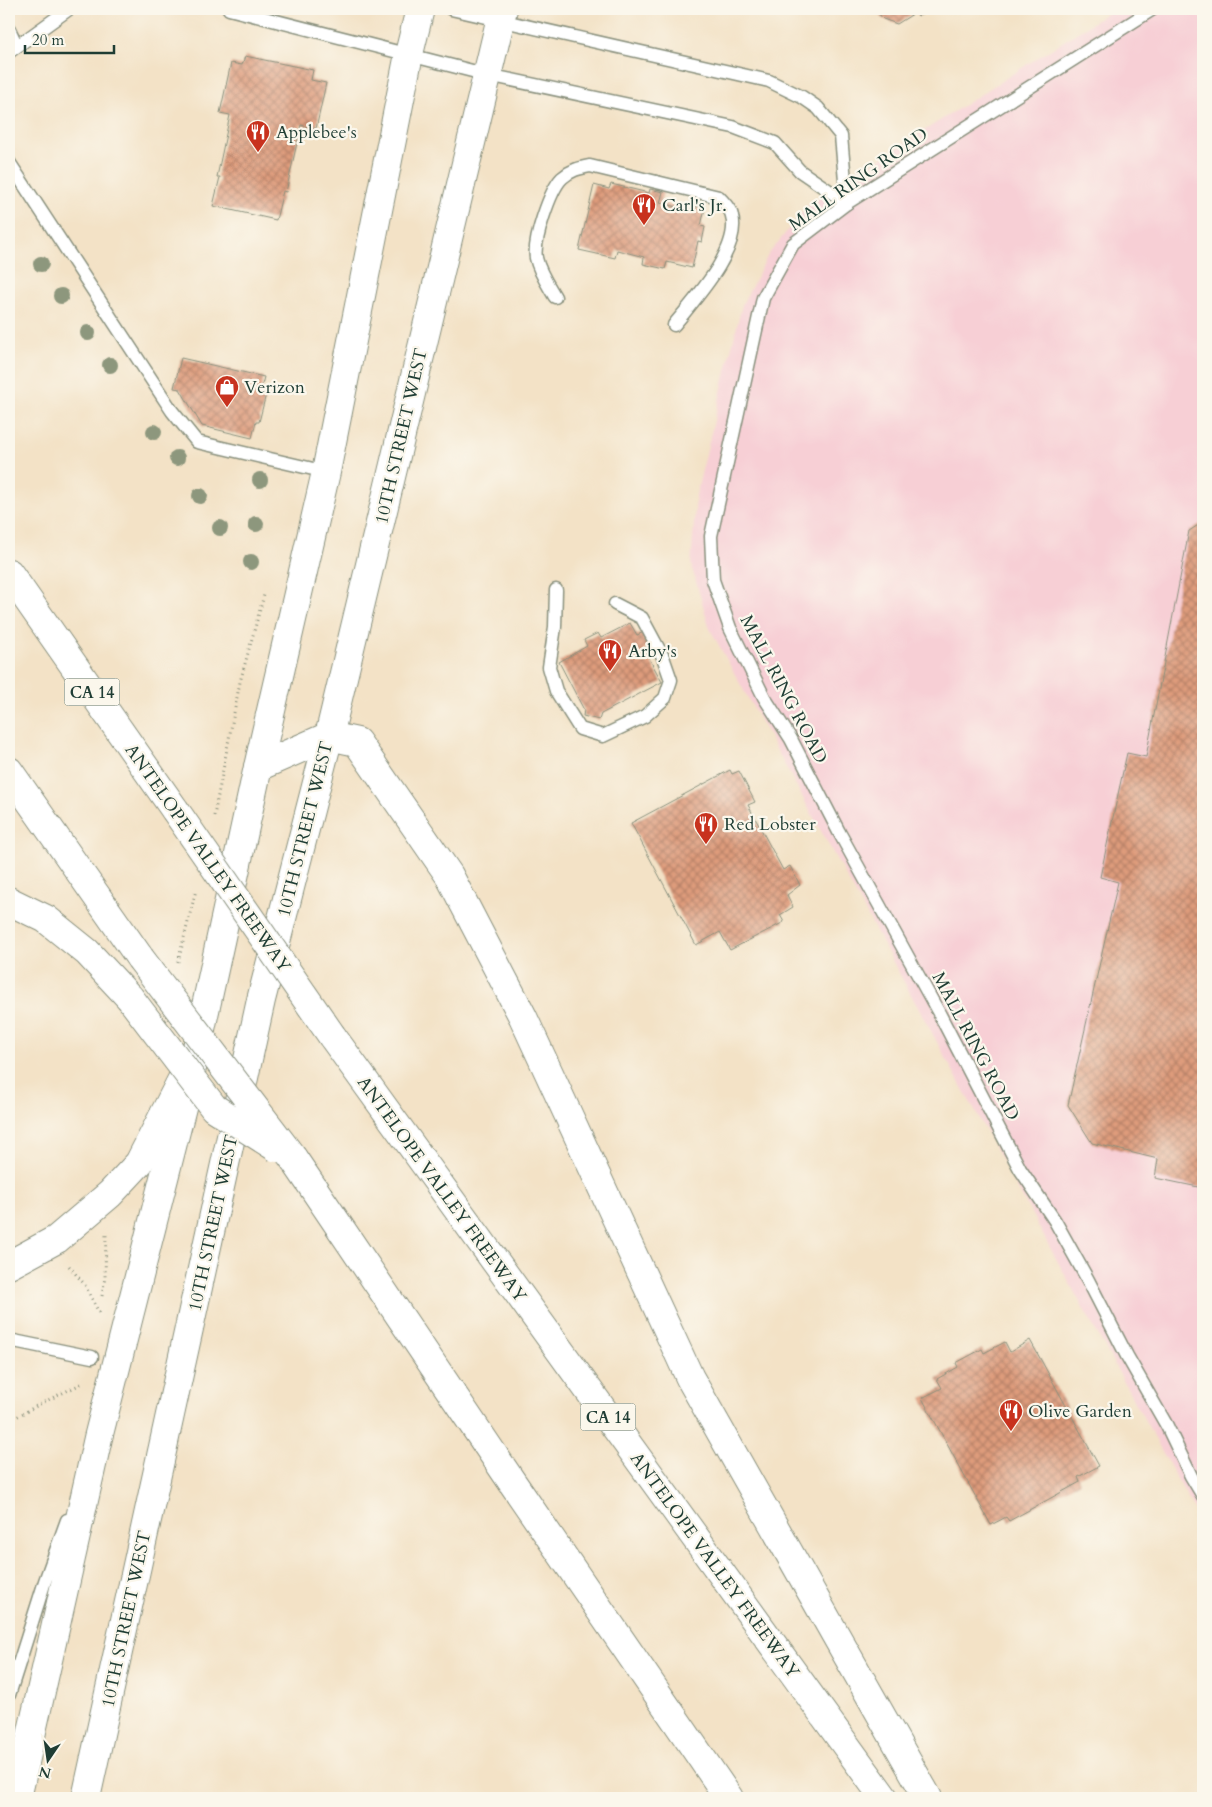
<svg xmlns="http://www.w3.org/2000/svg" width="1212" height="1807" viewBox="0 0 1212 1807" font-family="Cardo,serif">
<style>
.built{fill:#f7cfd5}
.building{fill:url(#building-cross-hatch)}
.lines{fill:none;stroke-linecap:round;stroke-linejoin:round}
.service-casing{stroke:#89907d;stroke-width:15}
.primary-casing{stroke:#89907d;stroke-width:30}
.motorway-casing{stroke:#89907d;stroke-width:30}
.path{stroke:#89907d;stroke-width:3;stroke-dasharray:1 4;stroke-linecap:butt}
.service{stroke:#fff;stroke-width:12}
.primary{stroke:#fff;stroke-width:28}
.motorway{stroke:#fff;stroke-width:28}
.motorway-bridge-casing{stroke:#89907d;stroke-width:30;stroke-linecap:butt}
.motorway-bridge{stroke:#fff;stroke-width:28}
.tree{fill:#8d977d}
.labels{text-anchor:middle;stroke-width:4.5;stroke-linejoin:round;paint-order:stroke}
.shield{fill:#fbf7ec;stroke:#61756b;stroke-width:1}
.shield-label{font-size:16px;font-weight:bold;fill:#1f3d34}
.poi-label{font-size:18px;fill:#1f3d34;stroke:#fbf7ec;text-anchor:start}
.street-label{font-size:18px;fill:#1f3d34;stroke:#fbf7ec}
</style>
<defs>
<pattern id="building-cross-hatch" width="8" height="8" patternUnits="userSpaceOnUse" patternTransform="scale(1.25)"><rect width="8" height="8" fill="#de9b7c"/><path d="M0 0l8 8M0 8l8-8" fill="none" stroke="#b38066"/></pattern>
</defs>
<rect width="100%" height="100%" fill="#fbf7ec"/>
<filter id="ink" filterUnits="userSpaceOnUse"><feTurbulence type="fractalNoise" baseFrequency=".02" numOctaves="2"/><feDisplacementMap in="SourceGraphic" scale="10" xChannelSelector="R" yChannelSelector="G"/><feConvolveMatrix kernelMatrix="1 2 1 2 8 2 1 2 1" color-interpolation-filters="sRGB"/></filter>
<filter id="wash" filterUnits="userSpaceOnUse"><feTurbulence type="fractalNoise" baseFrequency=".0096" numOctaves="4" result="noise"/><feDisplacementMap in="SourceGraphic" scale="20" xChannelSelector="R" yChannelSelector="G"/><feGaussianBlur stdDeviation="1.12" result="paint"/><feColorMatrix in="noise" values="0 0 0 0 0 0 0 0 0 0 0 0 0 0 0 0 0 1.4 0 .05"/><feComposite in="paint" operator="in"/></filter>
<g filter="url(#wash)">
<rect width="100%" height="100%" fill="#f3e2c6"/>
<polygon class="built" points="1114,9 1203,9 1203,1526 710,629 691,565 696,495 742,305 768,255 807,206"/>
<g id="blocks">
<g class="building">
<polygon points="875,9 931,9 918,16 916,12 897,24 883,19"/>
<polygon points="245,56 313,70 311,80 326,83 316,129 301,125 286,192 283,191 276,220 213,206 220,177 217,177 230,115 220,113 231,63 242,65"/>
<polygon points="611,184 649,193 650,189 663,192 660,203 695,211 696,206 705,208 701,226 705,227 702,242 698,241 692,268 667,262 665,269 643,264 644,257 617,250 615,258 579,250 594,185 609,189"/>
<polygon points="181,358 264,377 260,392 266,394 259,422 256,422 252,438 202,426 180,389 174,388"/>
<polygon points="1203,522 1203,1188 1155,1178 1158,1159 1092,1143 1068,1105 1118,882 1100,877 1127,753 1146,757 1189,531"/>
<polygon points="630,623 637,635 644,632 651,645 644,649 662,682 601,714 599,720 583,716 584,710 559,662 587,646 584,640 598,633 601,638"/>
<polygon points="730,770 732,774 739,771 755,802 748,805 783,870 790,866 800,885 787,895 793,907 780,915 784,922 730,950 720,932 696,945 631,823"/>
<polygon points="1030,1340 1099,1466 1078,1477 1080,1482 1009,1521 1006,1517 991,1525 922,1398 942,1388 937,1379 958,1367 956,1363 982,1349 984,1353 1005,1342 1010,1352"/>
</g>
</g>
</g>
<g filter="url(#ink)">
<use href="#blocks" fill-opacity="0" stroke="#89907d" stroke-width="1"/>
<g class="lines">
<g class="service-casing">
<g id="service">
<polyline points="229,9 488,75 733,127 775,143 800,171 847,203"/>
<polyline points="451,9 769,81 802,97 818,108 841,136 847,203"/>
<polyline points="1153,9 847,203 793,244 763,298 711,536 713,580 730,628 764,697 791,739 839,832 940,1015 1020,1169 1055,1221 1088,1280 1127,1356 1167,1426 1191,1476 1203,1496"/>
<polyline points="9,29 17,46"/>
<polyline points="9,52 69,9"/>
<polyline points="9,162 172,411 197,442 326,472"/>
<path d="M 555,297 C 548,285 539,272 536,258 C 533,241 550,190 562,178 C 571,170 579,168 590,166 L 719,197 C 723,202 731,209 732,216 C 741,250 694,300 674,325"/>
<polyline points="556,590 555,627 549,667 556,691 580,729 603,736 645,716 665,698 671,680 663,657 642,618 615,604"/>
<polyline points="9,1340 92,1357"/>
<polyline points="9,1695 45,1581 67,1520"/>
</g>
</g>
<g class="primary-casing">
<g id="primary">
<polyline points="17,1798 98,1438 196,1052 258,767 326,472 409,54 420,9"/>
<polyline points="86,1798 261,1000 329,736 503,9"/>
</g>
</g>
<g class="motorway-casing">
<g id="motorway">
<polyline points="9,573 175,810"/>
<polyline points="258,767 329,736 357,742 449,875 523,1017 690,1378 928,1798"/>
<polyline points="9,771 140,958"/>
<polyline points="9,901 46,919 87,952 130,998"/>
<polyline points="332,1036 884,1798"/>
<polyline points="293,1158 512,1482 729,1798"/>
<polyline points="9,1265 57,1239 110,1194 139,1163 196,1052"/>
</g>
</g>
<g class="path">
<polyline points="214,816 240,682 264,595"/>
<polyline points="178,962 196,890"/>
<polyline points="69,1266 85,1285 99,1313"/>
<polyline points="102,1296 105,1277 106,1235"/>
<polyline points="9,1421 40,1404 83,1383"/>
</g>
<use href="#service" class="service"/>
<use href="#primary" class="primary"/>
<use href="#motorway" class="motorway"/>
<g class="motorway-bridge-casing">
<g id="motorway-bridge">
<polyline points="175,810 332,1036"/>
<polyline points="140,958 293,1158"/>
<polyline points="130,998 214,1108 277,1148"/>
</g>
</g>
<use href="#motorway-bridge" class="motorway-bridge"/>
</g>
<g class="tree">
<circle cx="41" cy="264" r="8"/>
<circle cx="61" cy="296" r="8"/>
<circle cx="88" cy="333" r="8"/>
<circle cx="110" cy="365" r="8"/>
<circle cx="154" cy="432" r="8"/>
<circle cx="177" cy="458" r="8"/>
<circle cx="260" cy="480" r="8"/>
<circle cx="200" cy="496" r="8"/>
<circle cx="256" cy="524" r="8"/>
<circle cx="220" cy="528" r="8"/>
<circle cx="251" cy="562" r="8"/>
</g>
</g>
<defs>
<g id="restaurant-pin" transform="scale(1.25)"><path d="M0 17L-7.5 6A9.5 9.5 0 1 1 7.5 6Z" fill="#c8321e" stroke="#fbf7ec"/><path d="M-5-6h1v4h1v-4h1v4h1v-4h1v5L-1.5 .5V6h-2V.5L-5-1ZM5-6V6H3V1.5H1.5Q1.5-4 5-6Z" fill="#fff"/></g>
<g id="shop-pin" transform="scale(1.25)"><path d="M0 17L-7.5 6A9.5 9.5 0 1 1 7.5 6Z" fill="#c8321e" stroke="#fbf7ec"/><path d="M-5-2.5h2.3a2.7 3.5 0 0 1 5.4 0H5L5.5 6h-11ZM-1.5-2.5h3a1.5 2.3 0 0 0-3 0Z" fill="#fff"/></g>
</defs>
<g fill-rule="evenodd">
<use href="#restaurant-pin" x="258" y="132"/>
<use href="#restaurant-pin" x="644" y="205"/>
<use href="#shop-pin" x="227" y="387"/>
<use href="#restaurant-pin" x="610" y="651"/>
<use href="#restaurant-pin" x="706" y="824"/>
<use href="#restaurant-pin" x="1011" y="1411"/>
</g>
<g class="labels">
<g class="shield">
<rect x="64.5" y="678.5" width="55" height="27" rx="4"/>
<rect x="580.5" y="1403.5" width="55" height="27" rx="4"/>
</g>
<g class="shield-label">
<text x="92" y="698">CA 14</text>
<text x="608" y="1423">CA 14</text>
</g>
<g class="poi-label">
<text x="276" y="138">Applebee's</text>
<text x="662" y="211">Carl's Jr.</text>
<text x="244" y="393">Verizon</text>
<text x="628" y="657">Arby's</text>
<text x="724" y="830">Red Lobster</text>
<text x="1028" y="1417">Olive Garden</text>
</g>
<g class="street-label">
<text transform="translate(858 179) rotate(-35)" y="6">MALL RING ROAD</text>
<text transform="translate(401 436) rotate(-77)" y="6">10TH STREET WEST</text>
<text transform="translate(784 689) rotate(62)" y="6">MALL RING ROAD</text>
<text transform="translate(305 829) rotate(-76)" y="6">10TH STREET WEST</text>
<text transform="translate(208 858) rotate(55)" y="6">ANTELOPE VALLEY FREEWAY</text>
<text transform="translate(976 1046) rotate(62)" y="6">MALL RING ROAD</text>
<text transform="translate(442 1189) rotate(54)" y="6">ANTELOPE VALLEY FREEWAY</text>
<text transform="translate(213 1223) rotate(-78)" y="6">10TH STREET WEST</text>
<text transform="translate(715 1565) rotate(54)" y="6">ANTELOPE VALLEY FREEWAY</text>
<text transform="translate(126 1619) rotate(-78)" y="6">10TH STREET WEST</text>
</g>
</g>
<rect width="1212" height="1807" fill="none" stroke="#fbf7ec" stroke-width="30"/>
<g transform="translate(48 1760) rotate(193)" stroke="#fbf7ec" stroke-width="4" paint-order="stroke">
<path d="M0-4L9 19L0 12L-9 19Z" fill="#1f3d34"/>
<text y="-8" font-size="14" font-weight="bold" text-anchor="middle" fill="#1f3d34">N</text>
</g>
<path d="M25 45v8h89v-8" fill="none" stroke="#1f3d34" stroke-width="2.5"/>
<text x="32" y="45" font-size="15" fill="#1f3d34" stroke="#fbf7ec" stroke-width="4" paint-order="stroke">20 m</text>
</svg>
